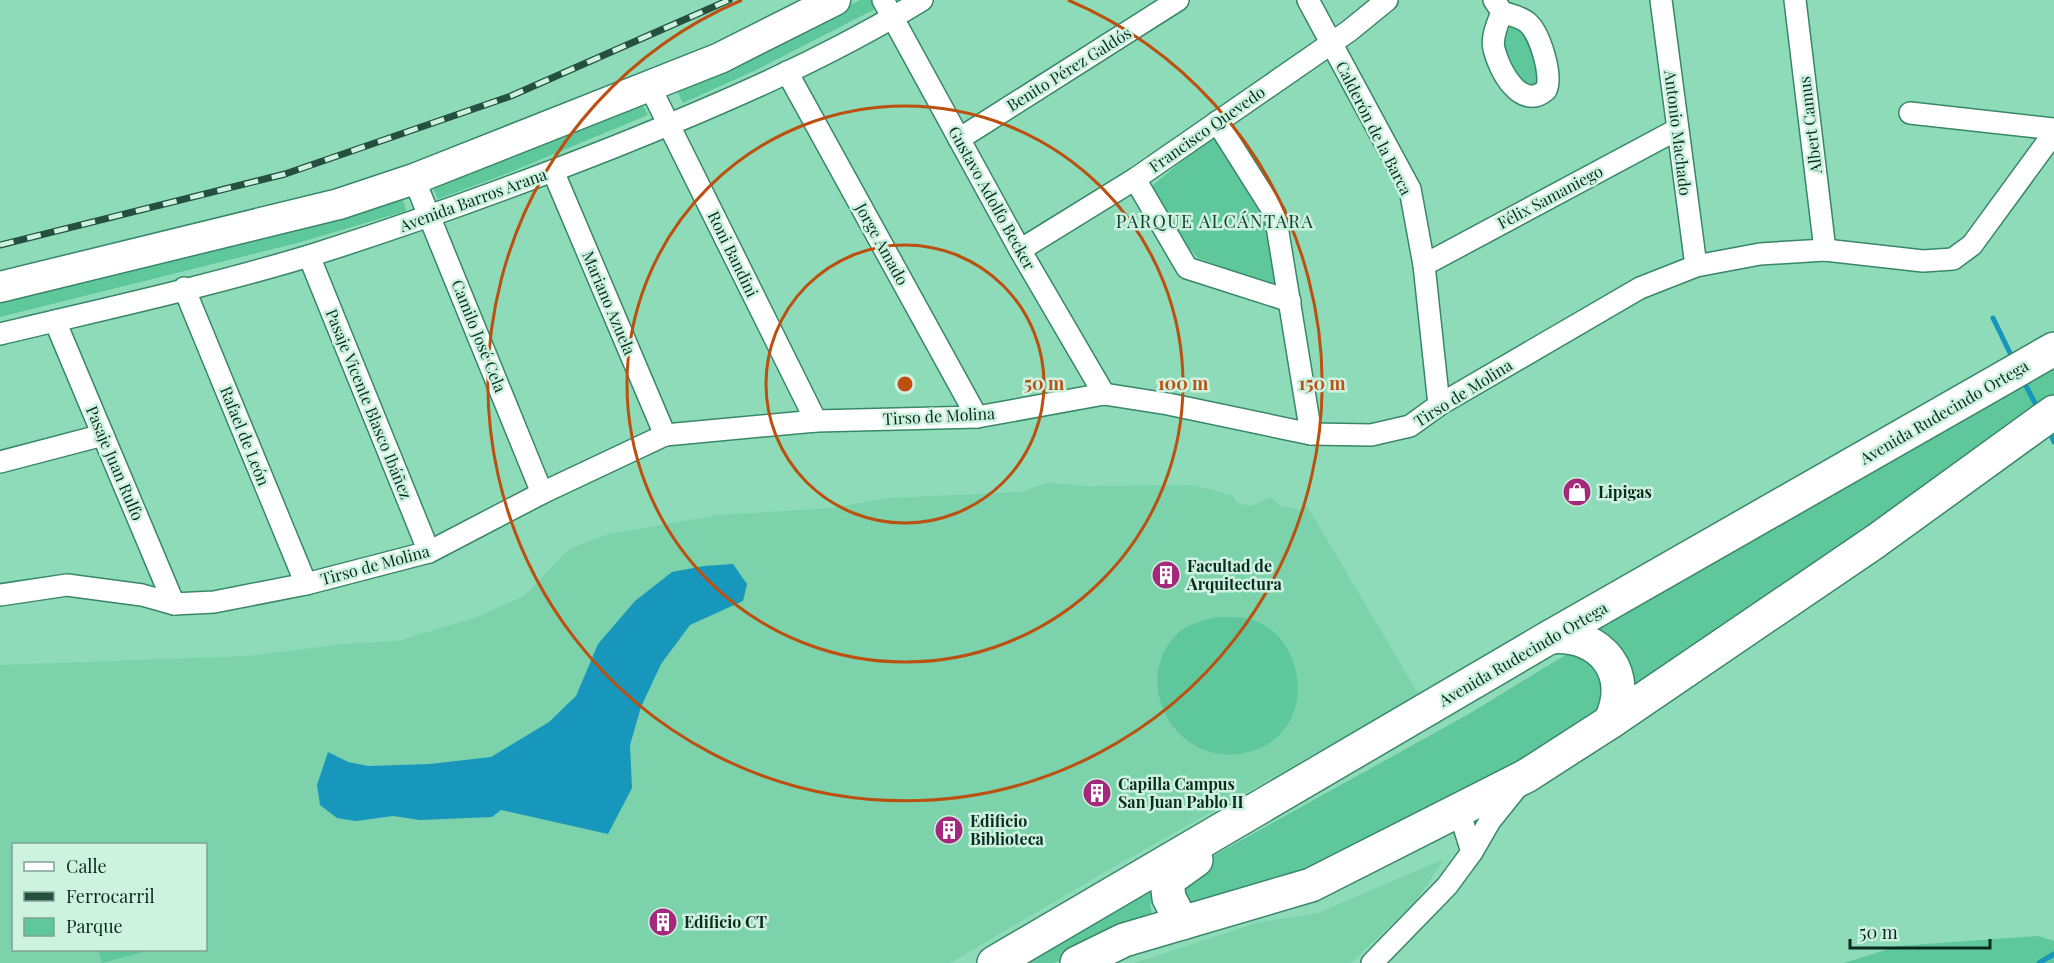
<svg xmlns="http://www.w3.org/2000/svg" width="2054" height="963" viewBox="0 0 2054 963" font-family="'Playfair Display',serif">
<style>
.built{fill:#7bd2ab;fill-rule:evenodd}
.green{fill:#5ec79b}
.water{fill:#1797bb}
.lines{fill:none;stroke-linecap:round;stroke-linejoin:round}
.stream{stroke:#1797bb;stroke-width:5}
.minor-casing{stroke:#388767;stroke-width:24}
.secondary-casing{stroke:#388767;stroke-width:33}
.primary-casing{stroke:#388767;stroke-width:36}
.minor{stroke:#fff;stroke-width:21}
.secondary{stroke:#fff;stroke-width:30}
.primary{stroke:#fff;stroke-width:33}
.rail-casing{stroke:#25503f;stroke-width:7}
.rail{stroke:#cdf3e0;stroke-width:4.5;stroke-dasharray:14;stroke-linecap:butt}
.ring{fill:none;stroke:#bc5010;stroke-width:3}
.labels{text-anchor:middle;stroke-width:5;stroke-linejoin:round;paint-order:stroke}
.street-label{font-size:16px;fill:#0a2c1f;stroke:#cdf3e0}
.poi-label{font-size:16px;font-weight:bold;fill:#0a2c1f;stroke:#cdf3e0;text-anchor:start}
.neighbourhood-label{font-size:18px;letter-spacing:1.5px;fill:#143e2d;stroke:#cdf3e0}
.centre{fill:#bc5010;stroke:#cdf3e0;stroke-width:3}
.ring-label{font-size:18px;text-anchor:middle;font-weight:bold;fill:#bc5010;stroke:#cdf3e0;stroke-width:5;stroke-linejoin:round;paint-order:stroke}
</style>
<rect width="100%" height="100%" fill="#8ddbb8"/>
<g class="built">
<path d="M 1047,483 L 1087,486 L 1193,485 L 1232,495 L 1237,503 L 1251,506 L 1270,497 L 1281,506 L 1299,510 L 1307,506 L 1419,695 L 1113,867 L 950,963 L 0,963 L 0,665 L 249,656 L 344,644 L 398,641 L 477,617 L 524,596 L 569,549 L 609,534 L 718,515 L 831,508 L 889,498 L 1020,492 ZM 14,844 L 206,844 L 206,950 L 14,950 Z"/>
<polygon points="1444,859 1416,901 1351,963 1134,963 1260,922 1318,913"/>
</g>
<g class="green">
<polygon points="860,0 874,0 879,7 756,70 683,103 675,86 752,55"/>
<path d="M 1506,20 C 1533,30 1544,63 1536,89 L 1522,86 L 1500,46 Z"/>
<polygon points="638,97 648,115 503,175 438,199 430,181"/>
<polygon points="1212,136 1265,221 1276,286 1198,258 1186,245 1152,186"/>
<polygon points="401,192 406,211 301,242 0,317 0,299"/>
<polygon points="2054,363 2054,407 1631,703 1584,629"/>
<path d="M 1217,617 C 1230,617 1245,616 1258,622 C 1295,638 1309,691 1288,724 C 1278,739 1265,748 1248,752 C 1176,771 1127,680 1179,632 C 1188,624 1205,620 1217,617 Z"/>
<polygon points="1567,654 1585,658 1603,681 1603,706 1592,717 1480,786 1337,861 1200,909 1178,896 1204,861 1467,715"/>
<polygon points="1156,881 1157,902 1150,904 1153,918 1054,963 1016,963"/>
<polygon points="2038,936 2054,941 2054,963 1844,963 1898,946"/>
<polygon points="98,950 150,950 102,963"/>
</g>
<polygon class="water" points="733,564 747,584 743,601 690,625 661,664 641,707 630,745 632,788 608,834 501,810 492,817 420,820 393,816 356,821 337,818 320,805 317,785 328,752 348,762 368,766 430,764 491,757 549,722 576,696 598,644 635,601 672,572 704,566"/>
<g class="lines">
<g class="stream">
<polyline points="1993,318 2011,355"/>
<polyline points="2024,382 2036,405"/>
<polyline points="2051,435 2054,442"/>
<polyline points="2039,963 2054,954"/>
</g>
<g class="minor-casing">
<g id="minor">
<polyline points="883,0 1020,250 1104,394"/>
<polyline points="1308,0 1410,189 1424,265 1439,405"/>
<path d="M 1494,0 L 1502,12 C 1498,23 1491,37 1494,49 C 1499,70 1521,112 1546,90 C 1553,76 1540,34 1528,23 C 1522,17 1510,15 1502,12"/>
<polyline points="1661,0 1696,266"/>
<polyline points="1795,0 1825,250"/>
<polyline points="787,72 977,417"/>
<polyline points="650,87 816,421"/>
<polyline points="1910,113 2054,129"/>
<polyline points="1217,122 1275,214 1311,434"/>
<polyline points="959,139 1178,0"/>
<polyline points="553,171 665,435"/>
<polyline points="414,179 542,493"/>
<polyline points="1135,179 1187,268 1290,301"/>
<polyline points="1020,250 1135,179 1349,31 1387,0"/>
<polyline points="309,256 429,552"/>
<polyline points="1424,265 1676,130"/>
<polyline points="184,288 306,584"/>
<polyline points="55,321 174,604"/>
<path d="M 0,334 C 104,309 210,286 312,255 C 414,223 515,186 614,147 C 719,105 826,59 922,0"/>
<polyline points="0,462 103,435"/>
<polyline points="0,595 67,585 142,595 174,604 214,602 306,584 429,552 542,493 665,435 816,421 977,417 1104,394 1168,404 1311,434 1371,435 1410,426 1439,405 1640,288 1696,266 1760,254 1825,250 1923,261 1953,259 1972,245 2054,133"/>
<polyline points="1459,811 1472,852"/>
<polyline points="1372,963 1447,886 1472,852 1490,821 1518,786"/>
</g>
</g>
<g class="secondary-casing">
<polyline id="secondary" points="0,287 339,204 414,179 720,58 835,0"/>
</g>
<g class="primary-casing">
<g id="primary">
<path d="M 1550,637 C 1602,632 1634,675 1610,722"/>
<polyline points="1182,923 1169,898 1167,881 1196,860"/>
<polyline points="994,963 1550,637 2054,349"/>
<polyline points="1077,963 1124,940 1311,885 1526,776 1610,722 1876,541 2054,412"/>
</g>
</g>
<use href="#minor" class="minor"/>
<use href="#secondary" class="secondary"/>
<use href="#primary" class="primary"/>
<g class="rail-casing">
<polyline id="rail" points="0,245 285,174 511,96 729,0"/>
</g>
<use href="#rail" class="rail"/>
</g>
<g class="ring">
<circle cx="905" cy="384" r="139"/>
<circle cx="905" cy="384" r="278"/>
<path d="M1068 0A417 417 0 1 1 742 0"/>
</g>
<defs>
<g id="shop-disc" transform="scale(1.5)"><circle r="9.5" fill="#a4287c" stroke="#cdf3e0"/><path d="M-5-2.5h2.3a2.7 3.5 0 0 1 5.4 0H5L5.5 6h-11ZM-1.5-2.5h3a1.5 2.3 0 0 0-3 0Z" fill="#fff"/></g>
<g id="building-disc" transform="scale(1.5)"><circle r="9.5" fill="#a4287c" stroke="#cdf3e0"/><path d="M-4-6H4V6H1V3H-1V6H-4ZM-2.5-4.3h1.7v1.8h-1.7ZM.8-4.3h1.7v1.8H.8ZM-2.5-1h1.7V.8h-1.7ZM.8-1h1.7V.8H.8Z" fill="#fff"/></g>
</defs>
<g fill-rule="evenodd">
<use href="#shop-disc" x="1577" y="492"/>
<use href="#building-disc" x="1166" y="575"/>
<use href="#building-disc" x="1097" y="793"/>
<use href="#building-disc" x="949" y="830"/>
<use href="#building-disc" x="663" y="922"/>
</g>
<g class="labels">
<g class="street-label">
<text transform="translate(1069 69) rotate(-32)" y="6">Benito Pérez Galdós</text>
<text transform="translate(1810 125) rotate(-97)" y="6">Albert Camus</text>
<text transform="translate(1374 128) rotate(63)" y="6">Calderón de la Barca</text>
<text transform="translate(1207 129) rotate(-35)" y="6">Francisco Quevedo</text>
<text transform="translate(1678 133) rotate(83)" y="6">Antonio Machado</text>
<text transform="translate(1550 197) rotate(-28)" y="6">Félix Samaniego</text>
<text transform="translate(992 198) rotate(61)" y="6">Gustavo Adolfo Becker</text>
<text transform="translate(473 200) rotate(-20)" y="6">Avenida Barros Arana</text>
<text transform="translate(882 244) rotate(61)" y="6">Jorge Amado</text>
<text transform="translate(733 254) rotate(64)" y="6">Roni Bandini</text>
<text transform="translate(609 303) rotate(67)" y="6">Mariano Azuela</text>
<text transform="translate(479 336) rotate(68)" y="6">Camilo José Cela</text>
<text transform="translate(1463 393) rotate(-32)" y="6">Tirso de Molina</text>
<text transform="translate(369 404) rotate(68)" y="6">Pasaje Vicente Blasco Ibáñez</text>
<text transform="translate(1944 412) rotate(-30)" y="6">Avenida Rudecindo Ortega</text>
<text transform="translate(939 416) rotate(-3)" y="6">Tirso de Molina</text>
<text transform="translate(245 436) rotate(68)" y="6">Rafael de León</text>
<text transform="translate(115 463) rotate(67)" y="6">Pasaje Juan Rulfo</text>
<text transform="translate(375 565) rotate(-15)" y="6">Tirso de Molina</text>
<text transform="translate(1523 654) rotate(-30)" y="6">Avenida Rudecindo Ortega</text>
</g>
<g class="poi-label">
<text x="1598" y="498">Lipigas</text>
<text x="1187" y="572">Facultad de<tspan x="1187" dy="18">Arquitectura</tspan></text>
<text x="1118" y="790">Capilla Campus<tspan x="1118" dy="18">San Juan Pablo II</tspan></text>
<text x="970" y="827">Edificio<tspan x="970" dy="18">Biblioteca</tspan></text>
<text x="684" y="928">Edificio CT</text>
</g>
<g class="neighbourhood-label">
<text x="1215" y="228">PARQUE ALCÁNTARA</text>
</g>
</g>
<circle cx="905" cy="384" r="9" class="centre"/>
<g class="ring-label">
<text x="1044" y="390">50 m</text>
<text x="1183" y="390">100 m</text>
<text x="1322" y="390">150 m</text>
</g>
<rect x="12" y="843" width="195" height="108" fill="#cdf3e0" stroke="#7fa393" stroke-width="1.5"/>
<rect x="24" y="862" width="30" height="9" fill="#ffffff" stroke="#7fa393" stroke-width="1.5"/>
<text x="66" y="873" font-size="18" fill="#0a2c1f">Calle</text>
<rect x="24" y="892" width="30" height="9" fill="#25503f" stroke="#7fa393" stroke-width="1.5"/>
<text x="66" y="903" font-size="18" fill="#0a2c1f">Ferrocarril</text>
<rect x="24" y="918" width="30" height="18" fill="#5ec79b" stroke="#7fa393" stroke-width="1.5"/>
<text x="66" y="933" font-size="18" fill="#0a2c1f">Parque</text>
<path d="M1850 939v9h140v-9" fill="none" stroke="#0a2c1f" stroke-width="3"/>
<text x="1859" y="939" font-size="18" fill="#0a2c1f" stroke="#cdf3e0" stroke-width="4.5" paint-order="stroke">50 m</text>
</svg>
